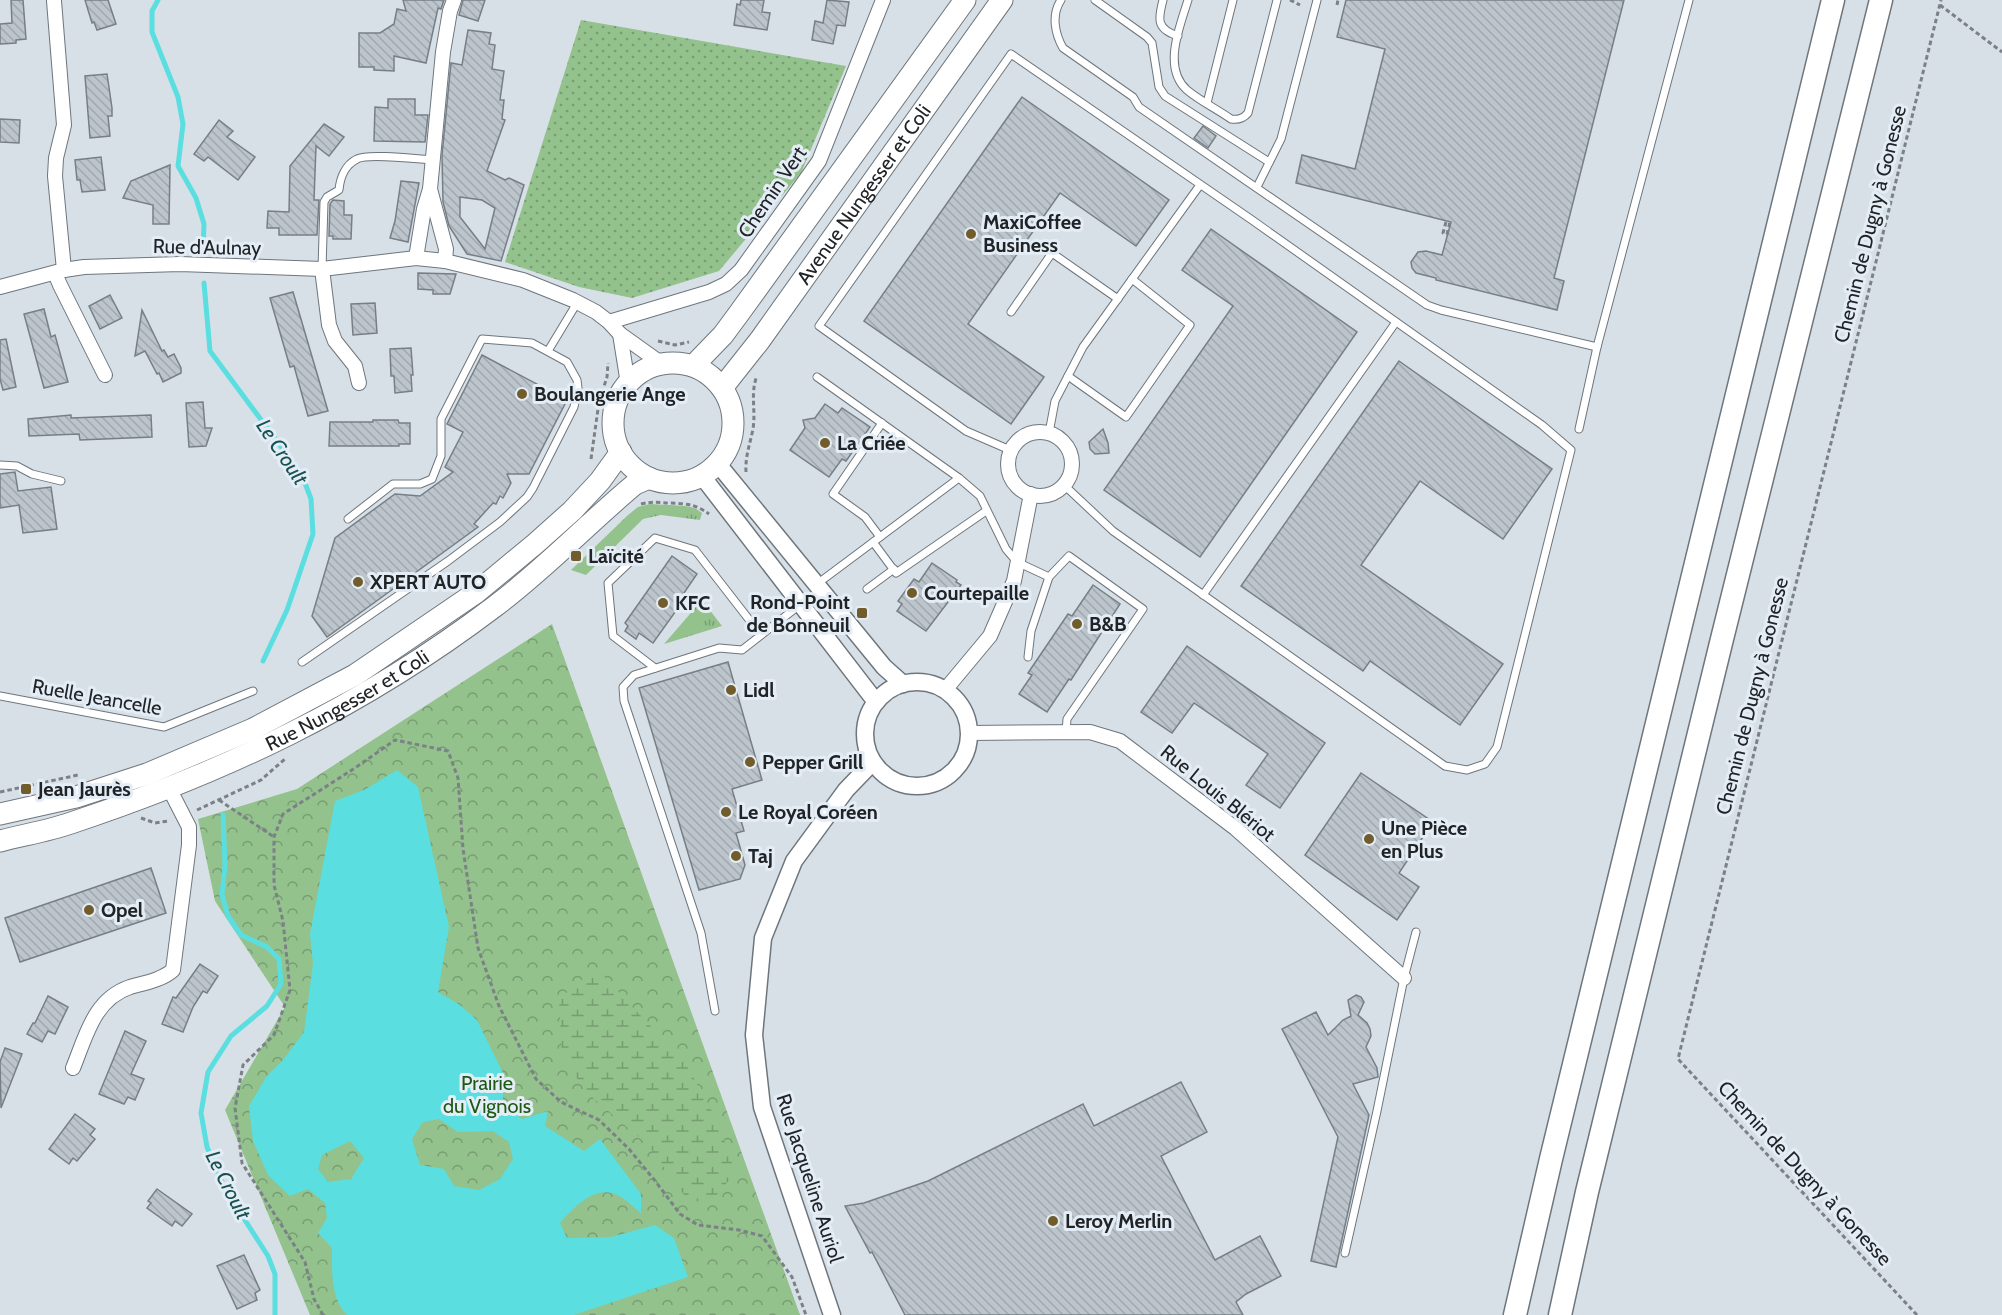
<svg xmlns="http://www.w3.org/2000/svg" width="2002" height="1315" viewBox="0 0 2002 1315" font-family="Cabin,sans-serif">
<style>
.grass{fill:url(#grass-tufts)}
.forest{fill:url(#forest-crowns)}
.wetland{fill:url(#wetland-marsh)}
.garden{fill:url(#garden-dots)}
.water{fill:#5bdee0;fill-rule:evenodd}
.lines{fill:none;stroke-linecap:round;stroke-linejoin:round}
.stream{stroke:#5bdee0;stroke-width:5}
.building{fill:url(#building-back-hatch);stroke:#777f86;stroke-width:1.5;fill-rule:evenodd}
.service-casing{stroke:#6e767d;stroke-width:9}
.minor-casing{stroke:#6e767d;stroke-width:16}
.tertiary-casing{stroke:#6e767d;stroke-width:19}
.primary-casing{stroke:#6e767d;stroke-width:23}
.trunk-casing{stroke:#6e767d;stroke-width:25}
.path{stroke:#7b8186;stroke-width:3;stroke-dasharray:4.5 3;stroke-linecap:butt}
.service{stroke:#fff;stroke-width:7}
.minor{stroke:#fff;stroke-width:14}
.tertiary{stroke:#fff;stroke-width:16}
.primary{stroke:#fff;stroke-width:21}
.trunk{stroke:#fff;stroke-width:22}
.poi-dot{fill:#715c2b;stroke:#e4edf5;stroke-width:2}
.labels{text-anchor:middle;stroke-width:6;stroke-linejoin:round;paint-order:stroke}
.street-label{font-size:20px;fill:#212427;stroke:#e4edf5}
.poi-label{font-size:20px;font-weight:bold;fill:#212427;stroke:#e4edf5;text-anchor:start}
.park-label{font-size:20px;fill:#1d5815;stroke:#e4edf5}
.water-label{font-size:21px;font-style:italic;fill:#185152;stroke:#e4edf5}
</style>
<defs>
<pattern id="grass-tufts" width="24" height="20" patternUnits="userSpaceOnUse" patternTransform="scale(1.5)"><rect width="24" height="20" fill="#93c28c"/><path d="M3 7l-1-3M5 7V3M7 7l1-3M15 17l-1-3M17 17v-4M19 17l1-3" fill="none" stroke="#789d72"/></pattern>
<pattern id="forest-crowns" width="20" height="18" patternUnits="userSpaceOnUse" patternTransform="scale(1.5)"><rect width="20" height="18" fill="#93c28c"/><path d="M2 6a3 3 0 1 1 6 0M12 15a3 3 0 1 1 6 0" fill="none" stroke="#789d72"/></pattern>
<pattern id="wetland-marsh" width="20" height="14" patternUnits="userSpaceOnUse" patternTransform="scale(1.5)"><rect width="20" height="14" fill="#93c28c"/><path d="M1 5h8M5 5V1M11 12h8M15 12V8" fill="none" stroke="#789d72"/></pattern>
<pattern id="garden-dots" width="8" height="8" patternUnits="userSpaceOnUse" patternTransform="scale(1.5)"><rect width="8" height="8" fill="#93c28c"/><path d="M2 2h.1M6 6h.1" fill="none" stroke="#789d72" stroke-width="1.8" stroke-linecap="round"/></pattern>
<pattern id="building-back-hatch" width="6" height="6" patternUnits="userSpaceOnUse" patternTransform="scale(1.5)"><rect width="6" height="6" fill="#bcc4cc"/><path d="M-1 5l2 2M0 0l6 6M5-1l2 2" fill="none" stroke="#a1a8af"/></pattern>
</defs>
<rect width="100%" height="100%" fill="#d7e0e7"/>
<g class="grass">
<polygon points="650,504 685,506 695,508 702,513 700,520 661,515 643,519 586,575 571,570 628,515 638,507"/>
<polygon points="702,600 722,626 664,644"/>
</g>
<polygon class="forest" points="552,624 800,1315 310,1315 225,1110 285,1007 215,901 198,819 297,789"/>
<polygon class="wetland" points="596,968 686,1064 720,1126 735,1173 709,1204 687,1199 649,1146 592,1097 562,1059 559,999"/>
<polygon class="garden" points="581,20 846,66 801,173 719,271 632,298 579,287 505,262"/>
<path class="water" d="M 397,770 L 418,787 L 449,927 L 438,992 L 460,1005 L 477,1020 L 503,1073 L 503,1105 L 522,1119 L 548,1111 L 545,1126 L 584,1151 L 600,1139 L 641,1194 L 641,1213 C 634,1208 628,1201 621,1197 C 596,1182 576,1206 560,1223 L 567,1238 L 611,1237 L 655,1225 L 674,1238 L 688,1277 L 574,1315 L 347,1315 C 330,1298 332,1270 332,1248 L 318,1233 L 327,1218 L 325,1203 L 308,1189 L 290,1196 L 268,1175 L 253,1141 L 249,1106 L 266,1077 L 283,1060 L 304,1032 L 313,964 L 310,934 L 335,801 L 364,790 ZM 439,1119 L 458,1132 L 493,1131 L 509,1142 L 513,1159 L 500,1179 L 479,1190 L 454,1186 L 444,1169 L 420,1165 L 412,1139 L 423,1122 ZM 350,1141 L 364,1158 L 351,1179 L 328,1182 L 318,1169 L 322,1155 Z"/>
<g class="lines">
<g class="stream">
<polyline points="158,0 152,11 152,32 178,97 183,124 178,166 196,198 204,224 203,250"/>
<polyline points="204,283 210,351 302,475 311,499 313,534 287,610 263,661"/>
<polyline points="223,815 225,865 222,895 228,916 241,935 267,947 279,959 281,984 267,1006 231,1036 208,1072 201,1113 207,1147 225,1189 268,1256 275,1274 275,1315"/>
</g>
</g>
<g class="building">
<polygon points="11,0 23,0 26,39 16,40 16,43 0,44 0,24 12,23"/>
<polygon points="85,0 108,0 116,24 97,30 94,22 92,23"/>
<polygon points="403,0 444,0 441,9 438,8 426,63 394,56 394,71 374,70 374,67 359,67 359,33 380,33 394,24 397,9 406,11"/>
<polygon points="463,0 485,0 478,21 459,15"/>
<polygon points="741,0 764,0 762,12 770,13 767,30 734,25 737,4 740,5"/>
<polygon points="827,0 849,2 845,26 837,25 833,44 812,40 815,21 823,23"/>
<polygon points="1346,0 1624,0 1554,278 1564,281 1557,310 1436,280 1436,278 1416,273 1412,268 1411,262 1418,252 1426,251 1442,255 1451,222 1296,183 1302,155 1355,169 1385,49 1337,37"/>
<path d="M 468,30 L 491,33 L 489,44 L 495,45 L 492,69 L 504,71 L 500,100 L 504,100 L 502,119 L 505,120 L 487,171 L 505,180 L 509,178 L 524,185 L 501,261 L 467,254 L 449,226 L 443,202 L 442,155 L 451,63 L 462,65 ZM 460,197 L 482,200 L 495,208 L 485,249 L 460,217 Z"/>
<polygon points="107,74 112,108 112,116 108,116 110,136 90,138 85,76"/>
<polygon points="1022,97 1169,200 1136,246 1060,193 968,324 1044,377 1011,424 864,321"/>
<polygon points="388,99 415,99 415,115 428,115 425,142 374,141 375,107 388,108"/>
<polygon points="0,119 20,120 19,143 0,142"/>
<polygon points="219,120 233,131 227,137 255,157 238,180 208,157 204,161 194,154"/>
<polygon points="324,124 344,137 329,156 316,146 314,200 319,200 317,235 279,235 279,228 267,228 268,211 289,212 290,166"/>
<polygon points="1203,126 1216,136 1208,148 1194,138"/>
<polygon points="101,157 105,190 82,192 80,180 77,180 75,160"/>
<polygon points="170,165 169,224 153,224 153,205 123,198 131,181"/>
<polygon points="401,181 419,183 408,242 390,238 395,221"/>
<polygon points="333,200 344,201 344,215 352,215 351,239 333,239 333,236 329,236 330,204"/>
<polygon points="1211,229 1357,332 1200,557 1104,490 1233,306 1182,270"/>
<polygon points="418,273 456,274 450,294 433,294 433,290 418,289"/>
<polygon points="293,292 328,411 308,416 294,366 290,367 270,298"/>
<polygon points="110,295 122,318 100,329 89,306"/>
<polygon points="375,303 377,333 353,335 351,304"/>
<polygon points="44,309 51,337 55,335 68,382 44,388 24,314"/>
<polygon points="142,310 162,351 164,350 168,357 174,354 181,368 181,373 163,382 159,373 157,374 145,351 135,356"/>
<polygon points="6,339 16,387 3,390 0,379 0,340"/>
<polygon points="411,348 413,375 411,375 412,391 395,393 394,376 391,376 390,349"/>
<polygon points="482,355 567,400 529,474 507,474 511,483 503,498 500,496 496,504 493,503 474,524 478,527 327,637 312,616 335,538 395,494 420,496 453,472 445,467 463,432 447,424"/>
<polygon points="1399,361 1552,469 1503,539 1420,481 1361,565 1503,664 1460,725 1370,661 1363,671 1241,586"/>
<polygon points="203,402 205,428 212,428 206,446 189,447 186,403"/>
<polygon points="825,404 838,413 842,408 870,427 846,461 842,459 829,477 790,450 805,428 803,420 815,418"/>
<polygon points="71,415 71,418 151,415 152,437 80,440 79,434 29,436 28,419"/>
<polygon points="373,420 398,420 399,423 410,423 410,444 399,444 399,446 329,446 330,422 373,422"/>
<polygon points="1103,429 1108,443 1109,453 1095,454 1090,449 1089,442"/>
<polygon points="15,472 18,491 51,487 57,529 23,533 19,505 0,508 0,474"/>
<polygon points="672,556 697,574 675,606 678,608 653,643 639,633 636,639 625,631 628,626 625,623"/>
<polygon points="932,563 957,580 956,582 961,585 926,631 897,611 902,604 898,601 914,579 919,582"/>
<polygon points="1093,585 1120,604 1071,680 1069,679 1047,712 1019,694 1032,675 1028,673 1068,614 1072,616"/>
<polygon points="1187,646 1325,743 1280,808 1246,785 1268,754 1194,703 1172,733 1141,712"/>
<polygon points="728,662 762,780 732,789 744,831 736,833 745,865 740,879 699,890 639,688"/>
<polygon points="1361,773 1433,822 1399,873 1419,887 1397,920 1305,855"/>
<polygon points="151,868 166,913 20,962 5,918"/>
<polygon points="200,964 218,976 207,993 203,991 193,1007 183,1032 162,1024 173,997 176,998"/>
<polygon points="1356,995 1361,997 1364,1002 1358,1015 1367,1023 1370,1029 1371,1036 1366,1047 1377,1068 1378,1077 1353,1084 1369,1115 1336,1267 1311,1261 1338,1137 1282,1029 1316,1012 1328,1035 1343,1020 1351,1016 1348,1000"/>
<polygon points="48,996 68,1007 55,1034 48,1031 42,1042 27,1034 33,1023 35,1023"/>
<polygon points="125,1031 146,1041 131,1074 144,1079 135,1100 128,1097 124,1104 99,1094"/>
<polygon points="5,1048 22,1054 1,1108 0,1062"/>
<polygon points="1181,1082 1207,1132 1161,1156 1215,1260 1260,1236 1281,1276 1246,1294 1236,1302 1243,1315 905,1315 872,1252 870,1253 845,1206 864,1203 928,1181 1083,1104 1094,1126"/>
<polygon points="75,1114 95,1129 90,1135 95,1139 77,1161 73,1158 69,1164 49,1149"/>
<polygon points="157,1189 192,1214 182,1226 175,1221 172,1226 147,1208 151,1203 148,1201"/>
<polygon points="244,1255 260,1290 255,1293 257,1300 237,1309 217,1266"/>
</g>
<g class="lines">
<g class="service-casing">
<g id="service">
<path d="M 1061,0 C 1051,15 1055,34 1063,48 L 1133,97 L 1139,107 L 1427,305 L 1441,310 L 1597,347"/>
<polyline points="1095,0 1147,37 1152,43 1159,87 1165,96 1269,162"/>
<path d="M 1163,0 C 1158,19 1156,29 1178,36"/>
<path d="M 1188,0 C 1180,26 1162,68 1187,90 C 1200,101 1217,109 1231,119 C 1238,120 1243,119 1248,113 L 1277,0"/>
<polyline points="1207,103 1233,0"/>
<polyline points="1257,187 1281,139 1317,0"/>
<path d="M 322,269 L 324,202 L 327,197 L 339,190 C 340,178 345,165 357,159 C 368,153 417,159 432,160"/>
<polyline points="1011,312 1052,253 1118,299"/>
<polyline points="548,351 577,303"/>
<polyline points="1068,376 1126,417 1190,325 1132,279"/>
<polyline points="817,377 959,478"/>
<polyline points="1579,429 1597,347 1689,0"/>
<polyline points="1049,433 1055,401 1083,347 1200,185"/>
<polyline points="1010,450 966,431 819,326 1011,54 1252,220 1542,425 1571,450 1497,747 1485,764 1467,770 1445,766 1113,531 1064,485"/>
<polyline points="0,465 17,466 32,474 61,481"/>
<polyline points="880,537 865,517 833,494 882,423"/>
<polyline points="873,542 896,573 986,511"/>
<polyline points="817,584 959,478 980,496 1006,549 1017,562 1049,577 1069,556 1143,609 1067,719 1066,732"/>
<polyline points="867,589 894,569"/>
<polyline points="1203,595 1396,322"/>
<polyline points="1028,657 1031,631 1049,577"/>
<polyline points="302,662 448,561 500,522 527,497 533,488 574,407 578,388 577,380 567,362 532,343 482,339 441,419 441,456 432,479 420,484 393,484 348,519"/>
<polyline points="655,668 613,636 608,583 655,538 695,550 761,635"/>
<polyline points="0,696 164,727 253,691"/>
<polyline points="715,1011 701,933 624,701 623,687 634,675 719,648 742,650 801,604"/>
<polyline points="1345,1253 1377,1111 1404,978 1416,932"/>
</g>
</g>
<g class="minor-casing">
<g id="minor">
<polyline points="54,1 64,125 56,158 55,176 64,270"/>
<polyline points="430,189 446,249 445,261"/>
<polyline points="416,258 424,209 430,189 443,52 450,11 454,0"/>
<polyline points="322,269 329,325 335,341 355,366 359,383"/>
<polyline points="55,273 60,285 105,375"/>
<polyline points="0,287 64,270 84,267 180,264 322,269 416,258 445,261 523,280 573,300 596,312 609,322 620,334 662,364"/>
<polyline points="609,322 709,292 726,284 741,270 819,161 883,0"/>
<polyline points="620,334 628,384"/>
<circle cx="1040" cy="464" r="32"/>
<polyline points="945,690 990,636 1014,581 1031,494"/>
<polyline points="969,733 1090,732 1120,741 1235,828 1404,978"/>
<path d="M 73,1068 C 86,1036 94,999 130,987 C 144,983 162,980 173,970 L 189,845 L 189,827 L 169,788"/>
</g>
</g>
<g class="tertiary-casing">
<g id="tertiary">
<polyline points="718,464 884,667 903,684"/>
<polyline points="702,476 876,702"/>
<circle cx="917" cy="734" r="52"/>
<polyline points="832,1315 762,1107 754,1035 763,938 794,861 846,790 873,762"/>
</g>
</g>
<g class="primary-casing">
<g id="primary">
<circle cx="673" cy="423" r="60"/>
<polyline points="693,366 723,335 740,312 965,0"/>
<path id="s1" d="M 722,388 L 760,340 L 1002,0"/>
<polyline points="0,814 76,797 147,774 253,729 355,675 477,592 535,544 572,511 600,481 621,452"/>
<path id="s2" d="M 0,841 C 23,835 48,831 71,823 C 227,771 362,707 494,607 C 544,570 587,524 635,484 L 649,478"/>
</g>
</g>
<g class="trunk-casing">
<g id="trunk">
<polyline points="1515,1315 1551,1159 1833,0"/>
<polyline points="1560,1315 1587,1192 1721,643 1881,0"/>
</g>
</g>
<g class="path">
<polyline points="1290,0 1300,5"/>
<polyline points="1337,5 1338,0"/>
<polyline points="1940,5 2002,52"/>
<polyline points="1446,222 1443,233 1447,234 1450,222"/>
<polyline points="658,341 675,345 689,342"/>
<polyline points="591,459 599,402 607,377 608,363"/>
<path d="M 746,472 C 745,457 750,444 753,429 C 756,410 750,393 757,376"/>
<path d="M 641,504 C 653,501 660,503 671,503 C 688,504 695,504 709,514"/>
<polyline points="0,792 78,775"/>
<polyline points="219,800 274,837"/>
<polyline points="197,810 261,780 286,758"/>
<polyline points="141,818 155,823 168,821"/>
<polyline points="323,1315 314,1299 305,1262 242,1163 235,1108 243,1065 274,1035 290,990 283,921 274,885 274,837 283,814 355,768 395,740 448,751 458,778 463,849 478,948 499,1006 536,1079 561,1102 599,1120 629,1149 656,1182 680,1214 698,1225 739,1230 762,1236 792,1277 806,1315"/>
<polyline points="1917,1315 1678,1059 1941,0"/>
</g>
<use href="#service" class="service"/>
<use href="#minor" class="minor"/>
<use href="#tertiary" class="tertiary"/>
<use href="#primary" class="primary"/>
<use href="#trunk" class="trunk"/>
</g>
<g class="poi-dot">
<circle cx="971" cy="234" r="6"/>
<circle cx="522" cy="394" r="6"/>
<circle cx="825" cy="443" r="6"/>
<rect x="570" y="550" width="12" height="12" rx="3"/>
<circle cx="358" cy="582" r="6"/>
<circle cx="912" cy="593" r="6"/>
<circle cx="663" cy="603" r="6"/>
<rect x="856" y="607" width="12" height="12" rx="3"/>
<circle cx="1077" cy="624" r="6"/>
<circle cx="731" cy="690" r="6"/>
<circle cx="750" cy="762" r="6"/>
<rect x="20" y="783" width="12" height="12" rx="3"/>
<circle cx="726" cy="812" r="6"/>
<circle cx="1369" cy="839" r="6"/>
<circle cx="736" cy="856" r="6"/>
<circle cx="89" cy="910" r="6"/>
<circle cx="1053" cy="1221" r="6"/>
</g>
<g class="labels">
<g class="street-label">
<text transform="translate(772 192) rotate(-56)" y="7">Chemin Vert</text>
<text dy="7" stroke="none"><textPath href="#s1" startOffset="240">Avenue Nungesser et Coli</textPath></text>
<text transform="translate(1870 224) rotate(-76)" y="7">Chemin de Dugny à Gonesse</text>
<text transform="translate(207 247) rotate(1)" y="7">Rue d'Aulnay</text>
<text transform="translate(1752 696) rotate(-76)" y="7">Chemin de Dugny à Gonesse</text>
<text transform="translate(97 697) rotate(10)" y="7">Ruelle Jeancelle</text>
<text dy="7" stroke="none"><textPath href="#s2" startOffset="376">Rue Nungesser et Coli</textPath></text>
<text transform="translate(1218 793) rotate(39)" y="7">Rue Louis Blériot</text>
<text transform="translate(1805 1173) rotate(47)" y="7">Chemin de Dugny à Gonesse</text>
<text transform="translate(810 1178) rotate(72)" y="7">Rue Jacqueline Auriol</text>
</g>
<g class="poi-label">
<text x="983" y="229">MaxiCoffee<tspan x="983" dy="23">Business</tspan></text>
<text x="534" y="401">Boulangerie Ange</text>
<text x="837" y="450">La Criée</text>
<text x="588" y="563">Laïcité</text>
<text x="370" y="589">XPERT AUTO</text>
<text x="924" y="600">Courtepaille</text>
<text x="850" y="609" text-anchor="end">Rond-Point<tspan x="850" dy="23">de Bonneuil</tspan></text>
<text x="675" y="610">KFC</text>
<text x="1089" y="631">B&amp;B</text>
<text x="743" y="697">Lidl</text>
<text x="762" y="769">Pepper Grill</text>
<text x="38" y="796">Jean Jaurès</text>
<text x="738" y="819">Le Royal Coréen</text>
<text x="1381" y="835">Une Pièce<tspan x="1381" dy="23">en Plus</tspan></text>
<text x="748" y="863">Taj</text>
<text x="101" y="917">Opel</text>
<text x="1065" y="1228">Leroy Merlin</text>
</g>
<g class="park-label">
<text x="487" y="1090">Prairie<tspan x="487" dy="23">du Vignois</tspan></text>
</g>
<g class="water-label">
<text transform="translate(282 452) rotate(56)" y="7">Le Croult</text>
<text transform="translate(228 1185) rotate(63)" y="7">Le Croult</text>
</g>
</g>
</svg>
